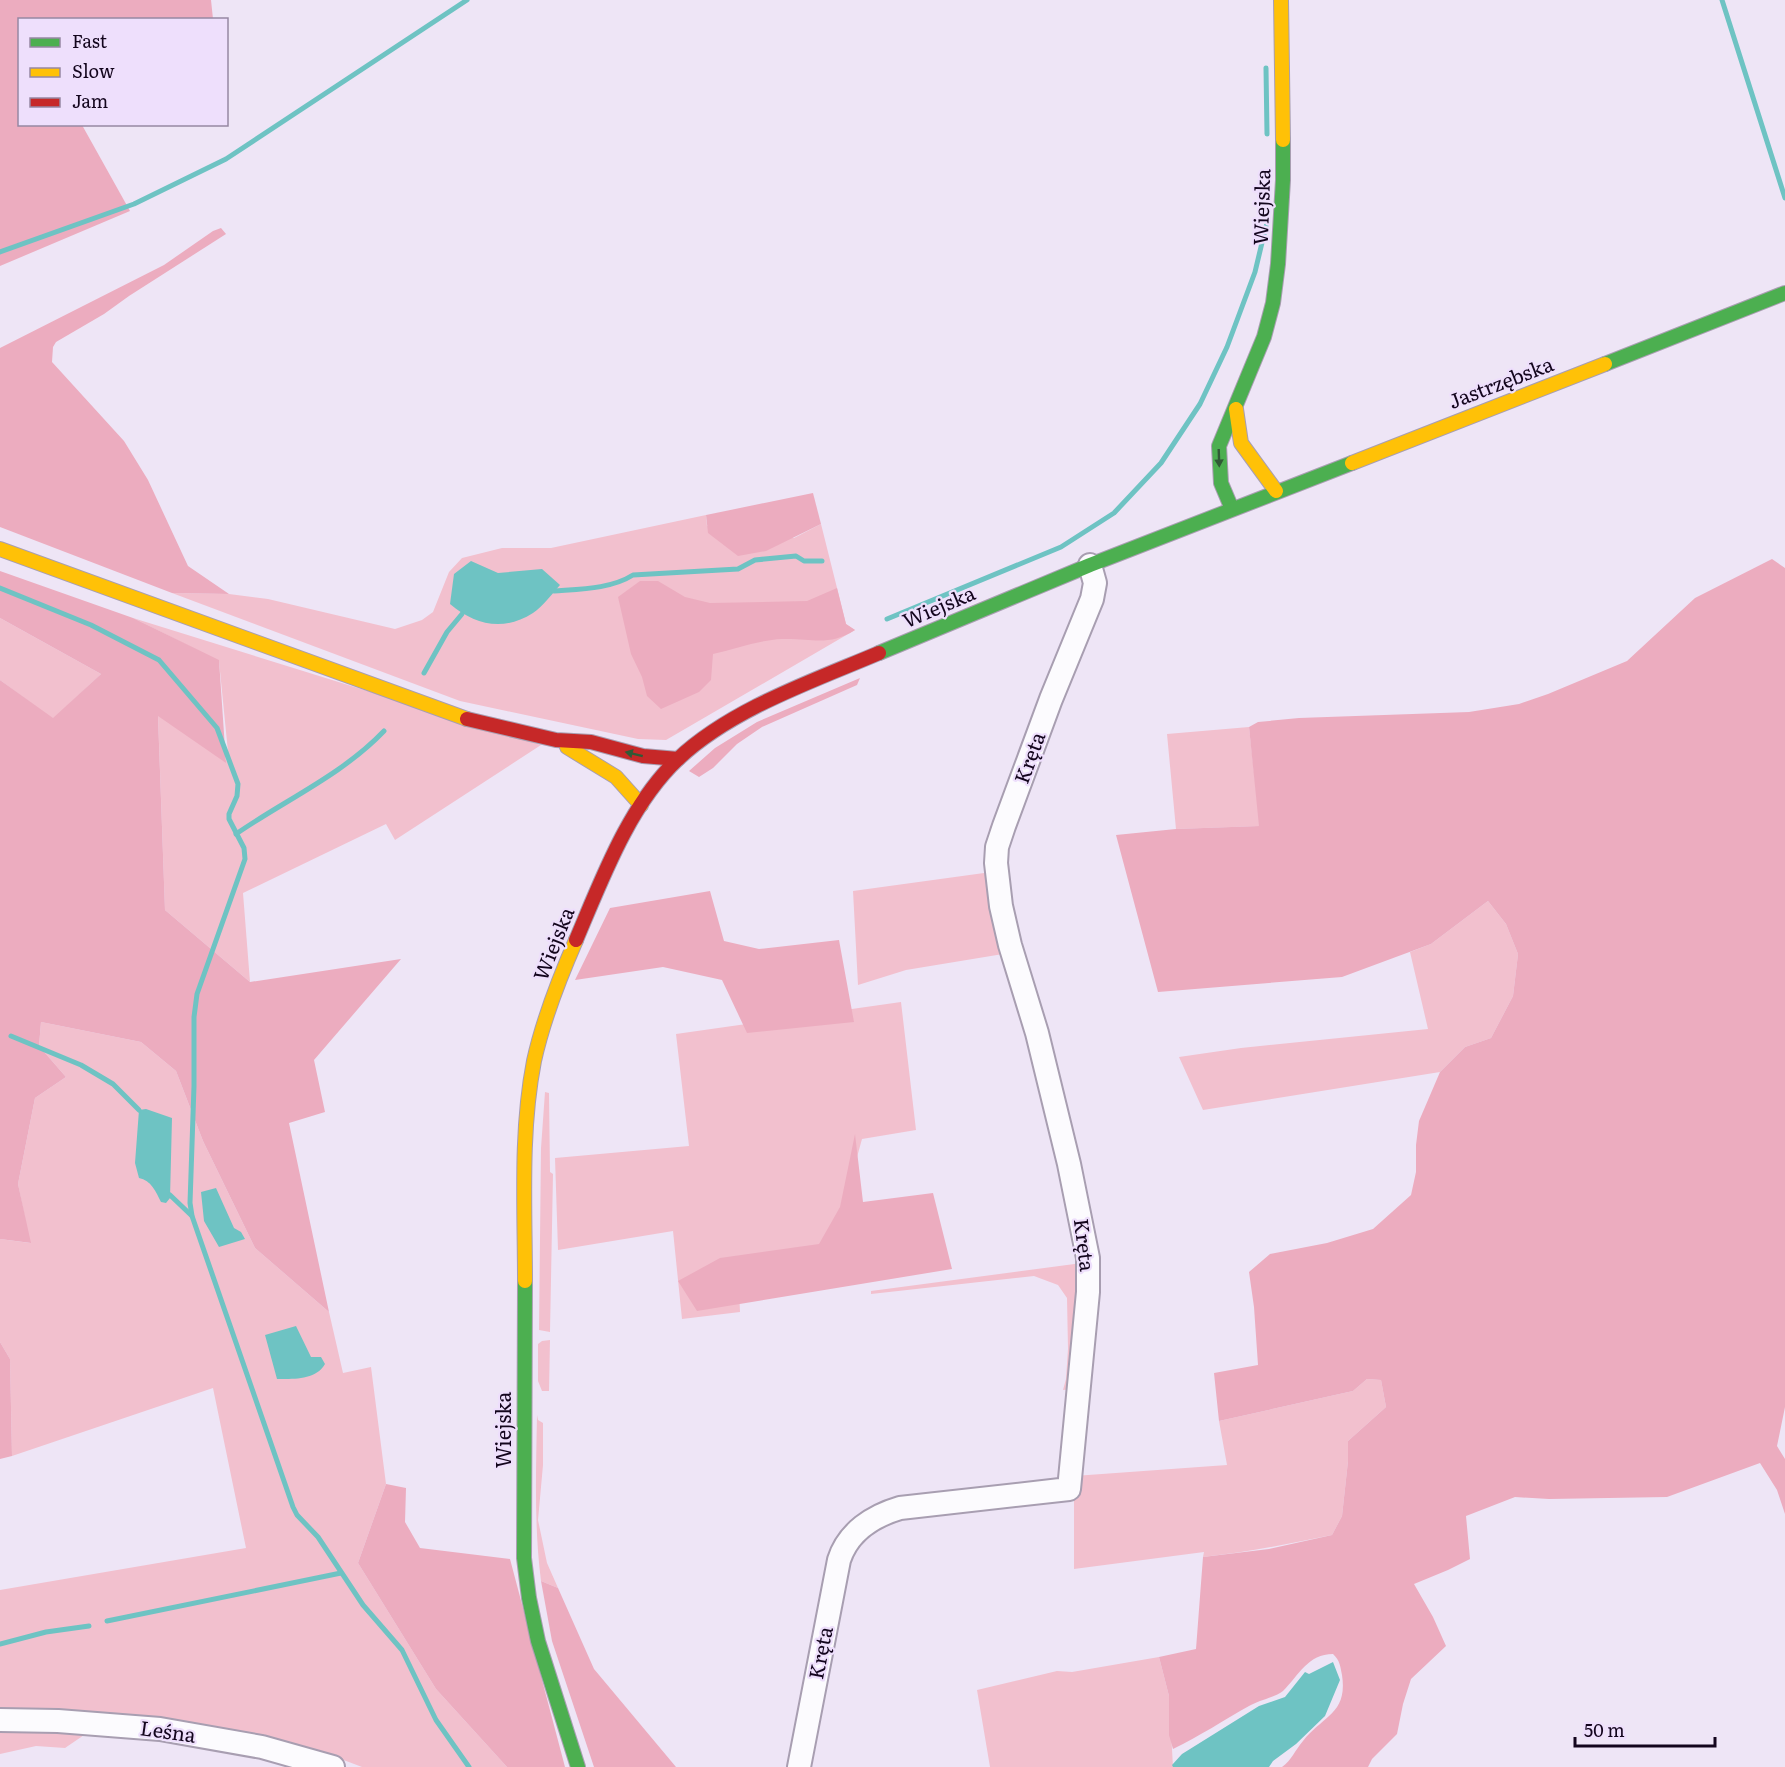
<svg xmlns="http://www.w3.org/2000/svg" width="1785" height="1767" viewBox="0 0 1785 1767" font-family="Literata,serif">
<style>
.green{fill:#f2c0ce}
.forest{fill:#ecacbf}
.water{fill:#6ec3c3}
.lines{fill:none;stroke-linecap:round;stroke-linejoin:round}
.stream{stroke:#6ec3c3;stroke-width:5}
.street-casing{stroke:#a89eb1;stroke-width:26}
.fast-casing{stroke:#a89eb1;stroke-width:16}
.slow-casing{stroke:#a89eb1;stroke-width:16}
.jam-casing{stroke:#a89eb1;stroke-width:16}
.street{stroke:#fcfbfe;stroke-width:22}
.fast{stroke:#4caf50;stroke-width:14}
.slow{stroke:#ffc107;stroke-width:14}
.jam{stroke:#c62828;stroke-width:14}
.oneway{fill:#305a36}
.labels{text-anchor:middle;stroke-width:4.5;stroke-linejoin:round;paint-order:stroke}
.street-label{font-size:20px;fill:#13051d;stroke:#eedffc}
</style>
<rect width="100%" height="100%" fill="#eee5f6"/>
<g class="green">
<polygon points="706,515 707,526 794,538 821,524 846,624 855,630 666,740 638,739 460,701 172,593 229,594 268,599 395,629 422,620 433,612 449,572 462,558 502,548 551,548"/>
<polygon points="0,618 101,674 53,719 0,680"/>
<polygon points="133,618 541,745 395,840 386,824 243,893 250,982 165,910 158,715 229,762 219,661"/>
<polygon points="1249,727 1260,826 1176,829 1167,734"/>
<polygon points="994,824 1015,991 1013,995 1003,954 906,970 858,985 853,891 984,873 990,826"/>
<polygon points="1488,901 1506,924 1518,954 1513,996 1491,1038 1465,1047 1440,1072 1203,1110 1179,1057 1241,1048 1428,1029 1410,952 1431,944"/>
<polygon points="901,1002 916,1130 862,1139 846,1197 826,1250 738,1265 740,1312 682,1319 673,1231 558,1250 555,1158 689,1146 676,1034"/>
<polygon points="41,1022 141,1042 176,1071 203,1141 255,1248 329,1312 343,1373 371,1367 386,1484 358,1563 436,1689 507,1767 362,1767 333,1756 0,1709 0,1590 246,1548 213,1388 12,1456 10,1359 0,1342 0,1239 30,1243 18,1184 35,1098 66,1077 39,1046"/>
<polygon points="545,1092 549,1093 550,1172 553,1174 550,1332 539,1330 541,1148"/>
<polygon points="1082,1263 1072,1389 1063,1390 1066,1379 1068,1349 1067,1298 1058,1285 1034,1276 871,1294 871,1291"/>
<polygon points="550,1340 549,1391 542,1391 538,1381 538,1344 542,1341"/>
<path d="M 1367,1379 L 1381,1380 L 1386,1407 L 1348,1441 L 1348,1461 L 1342,1516 L 1332,1535 C 1289,1544 1247,1552 1203,1557 L 1204,1552 L 1074,1569 L 1074,1476 L 1227,1465 L 1219,1421 L 1353,1391 Z"/>
<path d="M 537,1415 L 538,1420 L 543,1423 L 543,1465 L 538,1520 L 547,1563 L 558,1588 L 541,1581 C 534,1526 536,1471 537,1415 Z"/>
<polygon points="1159,1657 1169,1696 1173,1767 990,1767 977,1690 1057,1671 1072,1672"/>
<polygon points="0,1728 87,1733 65,1748 36,1746 0,1754"/>
</g>
<g class="forest">
<polygon points="0,0 211,0 213,19 20,20 20,124 82,125 130,211 0,266"/>
<polygon points="221,228 226,234 129,296 104,314 56,342 53,347 52,362 124,441 148,480 188,566 229,594 172,593 0,527 0,348 164,265 213,231"/>
<polygon points="813,493 821,524 766,551 738,556 708,533 706,515"/>
<path d="M 1772,559 L 1785,568 L 1785,1407 L 1777,1446 L 1785,1459 L 1785,1514 L 1777,1490 L 1760,1463 L 1667,1497 L 1549,1499 L 1515,1497 L 1466,1516 L 1470,1559 L 1448,1570 L 1414,1584 L 1433,1617 L 1446,1646 L 1411,1679 L 1403,1704 L 1397,1734 L 1372,1759 L 1368,1767 L 1282,1767 C 1292,1760 1295,1750 1303,1741 C 1322,1716 1348,1714 1342,1675 C 1340,1665 1340,1661 1333,1654 C 1308,1654 1299,1675 1283,1691 C 1276,1697 1259,1700 1249,1706 C 1224,1720 1200,1736 1173,1749 L 1169,1735 L 1169,1696 L 1159,1657 L 1196,1649 L 1203,1557 L 1269,1549 L 1332,1535 L 1342,1516 L 1348,1461 L 1348,1441 L 1386,1407 L 1381,1380 L 1367,1379 L 1353,1391 L 1219,1421 L 1214,1373 L 1258,1365 L 1254,1307 L 1249,1272 L 1270,1254 L 1327,1243 L 1373,1229 L 1411,1195 L 1416,1172 L 1416,1145 L 1419,1121 L 1440,1072 L 1465,1047 L 1491,1038 L 1513,996 L 1518,954 L 1506,924 L 1488,901 L 1431,944 L 1342,977 L 1158,992 L 1116,835 L 1176,829 L 1259,826 L 1249,727 L 1258,722 L 1299,718 L 1469,712 L 1519,704 L 1548,694 L 1627,661 L 1695,598 Z"/>
<polygon points="0,571 133,618 219,660 226,763 158,716 165,910 250,982 401,959 314,1060 325,1112 289,1123 329,1312 255,1248 203,1141 176,1071 141,1042 41,1022 39,1046 66,1077 35,1098 18,1184 31,1243 0,1239 0,680 53,718 101,674 0,618"/>
<path d="M 640,581 L 658,581 L 685,597 L 710,603 L 807,601 L 837,588 L 846,624 L 855,630 C 828,647 812,638 782,639 C 759,640 735,649 713,654 L 711,680 L 699,692 L 661,709 L 647,696 L 642,677 L 631,654 L 618,597 Z"/>
<polygon points="860,678 857,685 762,727 737,744 713,768 699,777 689,771 715,748 757,722"/>
<polygon points="710,891 724,941 759,949 839,940 854,1022 747,1033 722,980 663,967 575,980 610,908"/>
<polygon points="855,1134 863,1202 933,1193 952,1269 697,1311 678,1281 720,1258 819,1244 840,1207"/>
<polygon points="0,1342 10,1359 12,1456 0,1459"/>
<polygon points="386,1484 406,1488 405,1522 420,1548 510,1559 565,1767 507,1767 436,1689 358,1563"/>
<polygon points="541,1581 558,1588 594,1669 676,1767 594,1767 552,1641"/>
</g>
<g class="water">
<path d="M 471,561 L 498,573 L 542,569 L 560,585 C 552,594 543,606 533,613 C 503,632 475,625 450,604 L 454,574 Z"/>
<path d="M 146,1109 L 172,1118 L 170,1198 L 166,1203 L 161,1202 C 156,1192 151,1180 139,1178 L 135,1163 L 139,1110 Z"/>
<polygon points="216,1188 234,1228 241,1232 245,1239 219,1247 204,1221 201,1192"/>
<path d="M 296,1326 L 311,1357 L 321,1357 L 325,1364 C 316,1380 294,1379 277,1379 L 265,1335 Z"/>
<polygon points="1333,1662 1340,1680 1325,1716 1296,1744 1273,1761 1269,1767 1173,1767 1172,1765 1182,1754 1259,1706 1285,1697 1305,1672 1309,1674"/>
</g>
<g class="lines">
<g class="stream">
<polyline points="1722,0 1785,198"/>
<polyline points="1266,68 1267,134"/>
<polyline points="0,252 134,204 226,159 467,0"/>
<polyline points="0,588 91,625 159,660 217,728 238,784 237,796 229,814 229,819 244,848 245,859 197,994 194,1017 194,1086 190,1203 192,1216 293,1507 297,1515 318,1537 363,1605 402,1650 436,1720 469,1767"/>
<path d="M 554,591 C 580,589 611,589 633,575 L 738,569 L 755,560 L 796,556 L 804,561 L 822,561"/>
<polyline points="887,619 1061,547 1114,513 1161,463 1200,404 1227,347 1255,272 1266,226"/>
<polyline points="424,673 447,632 462,614"/>
<path d="M 236,834 C 285,800 342,775 384,731"/>
<polyline points="11,1036 81,1065 113,1084 139,1110"/>
<polyline points="170,1195 192,1216"/>
<polyline points="107,1621 341,1573"/>
<polyline points="0,1644 46,1632 89,1626"/>
</g>
<g class="street-casing">
<g id="street">
<polyline points="0,1720 58,1721 160,1729 262,1747 333,1767"/>
<path d="M 799,1767 L 839,1560 C 848,1532 873,1516 900,1508 L 1069,1489 L 1088,1292 L 1088,1258 L 1069,1164 L 1037,1033 L 1010,945 L 1001,906 L 996,863 L 997,847 L 1004,826 L 1051,699 L 1092,599 L 1095,583 L 1090,565"/>
</g>
</g>
<g class="fast-casing">
<g id="fast">
<polyline points="1605,364 1785,293"/>
<polyline points="1232,509 1221,483 1219,446 1264,337 1273,303 1278,264 1283,180 1283,140"/>
<polyline points="879,653 1090,565 1352,463"/>
<polyline points="525,1281 524,1558 529,1598 538,1641 578,1767"/>
</g>
</g>
<g class="slow-casing">
<g id="slow">
<polyline points="1281,0 1283,140"/>
<polyline points="1236,409 1241,443 1276,491"/>
<polyline points="1352,463 1605,364"/>
<polyline points="0,549 467,719"/>
<polyline points="567,747 616,777 641,805"/>
<path d="M 525,1281 C 525,1209 520,1133 534,1061 C 543,1020 559,979 576,940"/>
</g>
</g>
<g class="jam-casing">
<g id="jam">
<polyline points="467,719 556,740 591,742 643,756 678,759"/>
<path d="M 576,940 C 602,879 629,805 678,759 C 731,709 813,681 879,653"/>
</g>
</g>
<use href="#street" class="street"/>
<use href="#fast" class="fast"/>
<use href="#slow" class="slow"/>
<use href="#jam" class="jam"/>
</g>
<defs><path id="oneway-solid" d="M-6-.8H1V-3.2L6.5 0L1 3.2V.8H-6Z" transform="scale(1.5)"/></defs>
<g class="oneway">
<use href="#oneway-solid" transform="translate(1219 458) rotate(88)"/>
<use href="#oneway-solid" transform="translate(634 754) rotate(-166)"/>
</g>
<g class="labels">
<g class="street-label">
<text transform="translate(1262 207) rotate(-88)" y="7">Wiejska</text>
<text transform="translate(1501 383) rotate(-21)" y="7">Jastrzębska</text>
<text transform="translate(939 607) rotate(-23)" y="7">Wiejska</text>
<text transform="translate(1030 758) rotate(-70)" y="7">Kręta</text>
<text transform="translate(554 944) rotate(-68)" y="7">Wiejska</text>
<text transform="translate(1084 1245) rotate(83)" y="7">Kręta</text>
<text transform="translate(504 1430) rotate(-90)" y="7">Wiejska</text>
<text transform="translate(821 1653) rotate(-79)" y="7">Kręta</text>
<text transform="translate(168 1732) rotate(8)" y="7">Leśna</text>
</g>
</g>
<rect x="18" y="18" width="210" height="108" fill="#eedffc" stroke="#9688a3" stroke-width="1.5"/>
<rect x="30" y="38" width="30" height="9" fill="#4caf50" stroke="#9688a3" stroke-width="1.5"/>
<text x="72" y="48" font-size="18" fill="#13051d">Fast</text>
<rect x="30" y="68" width="30" height="9" fill="#ffc107" stroke="#9688a3" stroke-width="1.5"/>
<text x="72" y="78" font-size="18" fill="#13051d">Slow</text>
<rect x="30" y="98" width="30" height="9" fill="#c62828" stroke="#9688a3" stroke-width="1.5"/>
<text x="72" y="108" font-size="18" fill="#13051d">Jam</text>
<path d="M1575 1737v9h140v-9" fill="none" stroke="#13051d" stroke-width="3"/>
<text x="1584" y="1737" font-size="18" fill="#13051d" stroke="#eedffc" stroke-width="4.5" paint-order="stroke">50 m</text>
</svg>
